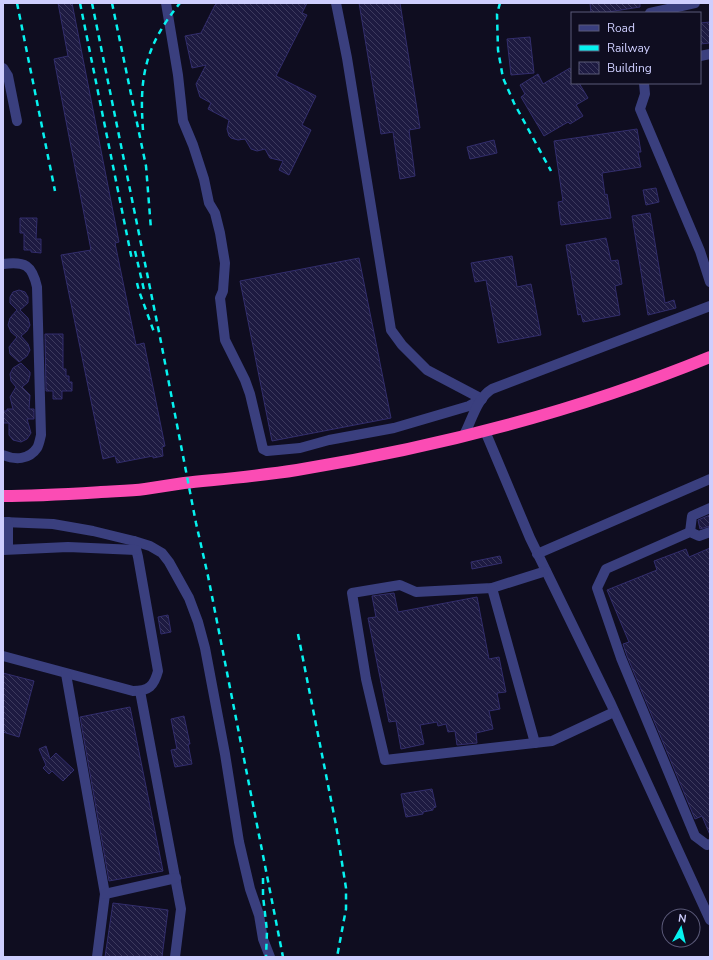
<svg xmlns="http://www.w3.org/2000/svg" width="713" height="960" viewBox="0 0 713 960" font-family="'Nunito Sans',sans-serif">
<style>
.building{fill:url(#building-back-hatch);stroke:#322d6c}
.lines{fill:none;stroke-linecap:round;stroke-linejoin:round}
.minor{stroke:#3a3f7e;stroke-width:10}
.highway{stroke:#fb4cb4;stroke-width:12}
.rail{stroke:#06f2ef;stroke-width:2.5;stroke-dasharray:6 5;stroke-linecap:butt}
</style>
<defs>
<pattern id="building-back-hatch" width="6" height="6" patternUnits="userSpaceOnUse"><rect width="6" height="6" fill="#1d1a41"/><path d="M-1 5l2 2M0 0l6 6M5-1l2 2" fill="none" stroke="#3d3a5e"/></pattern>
</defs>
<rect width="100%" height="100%" fill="#0f0d20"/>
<g class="building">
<polygon points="58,3 72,3 119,242 115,243 136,345 144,343 165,446 162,447 163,456 153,458 153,456 117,463 115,456 103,459 61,255 91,250 54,59 68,56"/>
<polygon points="218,3 307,3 302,13 307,15 276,76 316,96 302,125 311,130 289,175 279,170 283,161 270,158 265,149 257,151 251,149 245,139 238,140 231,138 229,136 227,129 229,120 208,109 211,103 200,97 196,84 206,65 192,68 185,36 201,33 215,5"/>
<polygon points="359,3 400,3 420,128 409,130 415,176 400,179 393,132 381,134"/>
<polygon points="590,3 640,3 640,7 602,13 591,13"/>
<polygon points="710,22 710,43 700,44 700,23"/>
<polygon points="530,37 534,73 511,75 507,39"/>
<polygon points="570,68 572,72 572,83 579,83 588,98 576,105 583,116 570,124 568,122 544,136 521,97 525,94 520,85 538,74 543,84"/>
<polygon points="637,129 641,152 638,152 641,167 602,173 605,195 607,194 611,218 561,225 558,202 563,201 554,141"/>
<polygon points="494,140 497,153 470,159 467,147"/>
<polygon points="656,188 659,202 646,205 643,190"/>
<polygon points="650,213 665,303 674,300 676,308 648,315 632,216"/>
<polygon points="20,218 37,218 36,239 41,239 41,253 31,252 31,250 24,250 24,233 20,233"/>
<polygon points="606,238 611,261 618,260 622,284 615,286 620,315 583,322 581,314 578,315 566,245"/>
<polygon points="512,256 517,287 531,284 541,335 498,343 486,280 475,282 471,263"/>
<polygon points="359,258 391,418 272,441 240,281"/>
<polygon points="19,290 25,292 28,297 28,303 20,310 28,318 30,325 27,331 21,336 28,344 30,350 27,356 19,362 10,354 9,347 17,337 11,332 8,325 10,318 17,310 10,303 10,297 13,292"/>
<polygon points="45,334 63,334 63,369 66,369 66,376 69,376 69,382 72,382 72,391 62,391 62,399 53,399 53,391 46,391"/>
<polygon points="21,363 30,372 30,375 28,382 22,387 30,395 29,409 34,409 34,419 27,419 31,433 27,439 21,442 13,440 9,435 9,423 3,423 3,411 7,411 7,409 13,409 10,397 16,387 11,381 10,374 13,368"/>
<polygon points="710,515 710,526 700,529 698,520"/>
<polygon points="710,548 710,835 702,816 695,819 627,656 623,644 629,642 607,590 657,570 654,561 686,549 689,557"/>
<polygon points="500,556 502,563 472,569 471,562"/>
<polygon points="394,593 398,612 477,597 489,659 499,657 506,692 497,693 500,709 489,711 493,729 476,733 477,743 457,745 455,731 448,732 446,724 438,726 437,722 420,725 424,744 401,749 396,721 389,722 368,618 376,617 372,596"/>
<polygon points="168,615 171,632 161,634 158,617"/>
<polygon points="3,673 34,681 19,737 3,732"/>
<polygon points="130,707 163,871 109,881 80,717"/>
<polygon points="184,716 190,744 188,744 192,764 175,767 171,750 177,749 171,719"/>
<polygon points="46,746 50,759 56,753 74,770 63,781 52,771 49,774 43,768 46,765 39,749"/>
<polygon points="432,789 436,807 433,808 433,810 423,812 423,814 406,817 401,794"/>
<polygon points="113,903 168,910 162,957 105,957"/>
</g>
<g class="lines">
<g class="minor">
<polyline points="166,3 178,75 183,121 193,145 204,179 209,203 215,213 220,233 225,263 223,291 220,298 225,340 245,380 250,394 263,449 267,451 300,448 329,440 394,428 469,406 482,399"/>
<polyline points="336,3 347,58 391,330 402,345 427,370 482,399"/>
<polyline points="650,13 695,3"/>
<polyline points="700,56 710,54"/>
<polyline points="3,68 8,76 17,121"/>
<polyline points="644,83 645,94 640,109 700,251 710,282"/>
<path d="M 3,264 C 25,261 32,265 37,287 L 41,435 C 40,439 39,445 37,448 C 29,460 15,460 3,455"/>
<polyline points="485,431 530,538 611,704 710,920"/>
<path d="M 464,435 C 472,420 477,398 492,389 L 710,306"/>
<path d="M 3,522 L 53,524 L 93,531 L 134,541 L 138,557 L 158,671 C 154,686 149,691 133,691 L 3,656"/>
<polyline points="8,522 8,549"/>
<polyline points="690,532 692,516 710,508"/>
<polyline points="710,532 699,536 690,532 606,569 597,588 621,658 695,836 707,845 710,844"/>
<polyline points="134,541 150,546 162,553 169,562 189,598 198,622 205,648 225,754 239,842 250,889 259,915 263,939 270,957"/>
<polyline points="3,550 68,547 136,550"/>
<polyline points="537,554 710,479"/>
<polyline points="546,571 492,588 416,592 400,585 352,593 366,679 385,760 552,741 614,712"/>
<polyline points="492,588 535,743"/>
<polyline points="66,674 105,894 97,957"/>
<polyline points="140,691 181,909 175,957"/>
<polyline points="105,894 176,878"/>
</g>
<path class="highway" d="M 3,496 C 36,496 68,494 101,492 C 116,491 130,491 145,489 C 158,487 171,485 184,483 C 222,479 259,476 297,470 C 438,447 578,411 710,357"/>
<g class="rail">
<polyline points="17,3 55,191"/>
<polyline points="80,3 132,260"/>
<polyline points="92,3 160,337 196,523 208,576 283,957"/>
<polyline points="112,3 146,166 151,229"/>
<polyline points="500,3 497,14 498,50 503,78 514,103 551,171"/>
<path d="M 143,130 C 139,77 145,46 180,3"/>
<polyline points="135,251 144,290"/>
<polyline points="137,283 139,291 154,332"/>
<polyline points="298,634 336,825 346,888 346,909 337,957"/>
<polyline points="263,878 263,896 267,931 266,957"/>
</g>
</g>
<rect width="713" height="960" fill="none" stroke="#cecefe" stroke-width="8"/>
<rect x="571" y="12" width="130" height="72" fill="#0f0d20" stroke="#5b5a79"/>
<rect x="579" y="25" width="20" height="6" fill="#3a3f7e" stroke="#5b5a79"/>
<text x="607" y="32" font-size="12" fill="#cecefe">Road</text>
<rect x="579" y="45" width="20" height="6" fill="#06f2ef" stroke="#5b5a79"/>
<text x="607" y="52" font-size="12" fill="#cecefe">Railway</text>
<rect x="579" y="62" width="20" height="12" fill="url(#building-back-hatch)" stroke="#5b5a79"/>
<text x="607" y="72" font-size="12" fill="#cecefe">Building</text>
<g transform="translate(681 928) rotate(8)"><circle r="19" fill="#0f0d20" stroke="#5b5a79"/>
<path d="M0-3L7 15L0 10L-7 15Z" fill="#06f2ef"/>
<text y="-6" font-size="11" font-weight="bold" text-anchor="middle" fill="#cecefe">N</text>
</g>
</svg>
